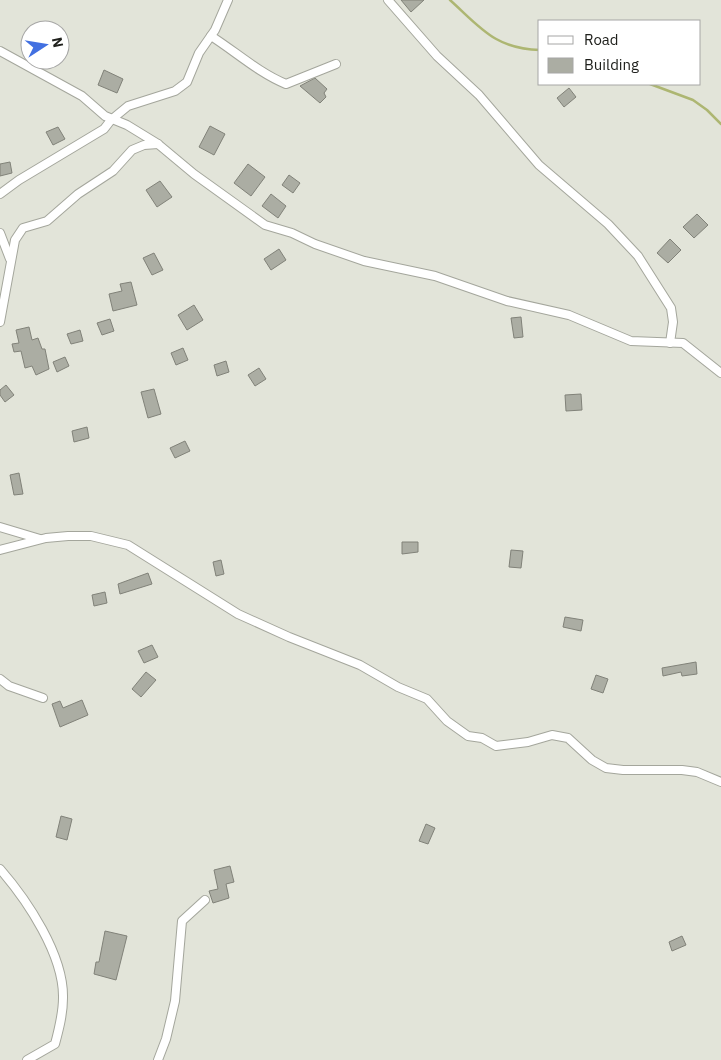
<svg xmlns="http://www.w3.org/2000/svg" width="721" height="1060" viewBox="0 0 721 1060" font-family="'IBM Plex Sans',sans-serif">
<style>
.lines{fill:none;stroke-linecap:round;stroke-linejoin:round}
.stream{stroke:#adb672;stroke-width:2.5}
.building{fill:#abada3;stroke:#818279}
.street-casing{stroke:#a4a69c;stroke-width:10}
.street{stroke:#fff;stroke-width:8}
</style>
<rect width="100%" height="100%" fill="#e2e4d9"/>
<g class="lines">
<g class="stream">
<path d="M 450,0 C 480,27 495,49 540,50"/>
<polyline points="650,84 693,100 707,110 721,124"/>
</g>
</g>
<g class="building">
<polygon points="401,0 424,0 411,12"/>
<polygon points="104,70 123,79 117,93 98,85"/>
<polygon points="315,78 327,89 324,93 326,97 320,103 300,86"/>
<polygon points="569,88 576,97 564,107 557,98"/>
<polygon points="210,126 225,134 214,155 199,147"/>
<polygon points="58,127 65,139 53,145 46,132"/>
<polygon points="10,162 12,173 0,176 0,164"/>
<polygon points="248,164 265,177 251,196 234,183"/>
<polygon points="289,175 300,183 293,193 282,185"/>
<polygon points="160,181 172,197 157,207 146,190"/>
<polygon points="271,194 286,206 278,218 262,206"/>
<polygon points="697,214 708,225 694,238 683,227"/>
<polygon points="670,239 681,250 668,263 657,253"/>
<polygon points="279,249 286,260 271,270 264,259"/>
<polygon points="154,253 163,270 152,275 143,258"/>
<polygon points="131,282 137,305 113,311 109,294 122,291 120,284"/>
<polygon points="194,305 203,320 187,330 178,315"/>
<polygon points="521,317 523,337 514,338 511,318"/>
<polygon points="110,319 114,331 102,335 97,323"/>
<polygon points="29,327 32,340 38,338 42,349 45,349 49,369 36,375 32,366 25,368 21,351 14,352 12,344 19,343 16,330"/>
<polygon points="80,330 83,341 71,344 67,334"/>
<polygon points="183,348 188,360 176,365 171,353"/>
<polygon points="65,357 69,366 57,372 53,362"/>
<polygon points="226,361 229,372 217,376 214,365"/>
<polygon points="259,368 266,379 255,386 248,375"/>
<polygon points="6,385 14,395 5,402 0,395 0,390"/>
<polygon points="154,389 161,414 148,418 141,392"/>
<polygon points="581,394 582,410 566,411 565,395"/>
<polygon points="87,427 89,438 74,442 72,431"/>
<polygon points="185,441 190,451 175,458 170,448"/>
<polygon points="19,473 23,494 14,495 10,475"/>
<polygon points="402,542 418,542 418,552 402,554"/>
<polygon points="511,550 523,551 521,568 509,567"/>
<polygon points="221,560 224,574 216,576 213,562"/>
<polygon points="148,573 152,584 120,594 118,584"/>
<polygon points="105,592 107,603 94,606 92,595"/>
<polygon points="565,617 583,620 581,631 563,627"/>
<polygon points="152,645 158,657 144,663 138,651"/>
<polygon points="696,662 697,674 682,676 681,672 663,676 662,668"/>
<polygon points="146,672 156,680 141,697 132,689"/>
<polygon points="596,675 608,679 603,693 591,689"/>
<polygon points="82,700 88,715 60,727 52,704 60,701 63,708"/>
<polygon points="61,816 72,819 67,840 56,837"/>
<polygon points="426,824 435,828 428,844 419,841"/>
<polygon points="230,866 234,882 226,884 229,898 213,903 209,891 218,889 214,870"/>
<polygon points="105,931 127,936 116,980 94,974 96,962 99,962"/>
<polygon points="682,936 686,945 672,951 669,942"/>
</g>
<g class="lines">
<g class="street-casing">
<g id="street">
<polyline points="388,0 437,56 479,95 539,165 608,224 638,256 671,308 673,322 670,343"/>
<path d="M 211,36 C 236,52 259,73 286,84 L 336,64"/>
<polyline points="0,51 82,96 105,116 127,125 158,144 194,174 265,225 292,233 315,244 364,261 435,276 507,301 569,315 631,341 683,343 721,373"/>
<polyline points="0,194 19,180 104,129 111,120 128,106 175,91 187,82 199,53 215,30 228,0"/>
<polyline points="0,233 10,259"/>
<polyline points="0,322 15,240 23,228 47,221 78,194 113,171 132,150 144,145 158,144"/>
<polyline points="0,527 40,539"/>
<polyline points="0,550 46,538 68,536 91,536 128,545 238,614 289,637 360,665 398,687 427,699 447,721 468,736 482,738 496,746 528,742 552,735 568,738 592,760 606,768 623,770 682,770 697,772 721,782"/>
<polyline points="0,679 9,686 43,698"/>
<path d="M 0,869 C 27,900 64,955 63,998 C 63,1014 59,1029 55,1044 L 27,1060"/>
<polyline points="158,1060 166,1039 175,1001 182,921 205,900"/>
</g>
</g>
<use href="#street" class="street"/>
</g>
<rect x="538" y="20" width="162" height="65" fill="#ffffff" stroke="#a6a6a5"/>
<rect x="548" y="36" width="25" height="8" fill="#ffffff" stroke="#a6a6a5"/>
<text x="584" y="45" font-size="15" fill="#20211d">Road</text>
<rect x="548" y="58" width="25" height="15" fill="#abada3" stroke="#a6a6a5"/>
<text x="584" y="70" font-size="15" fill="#20211d">Building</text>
<g transform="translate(45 45) rotate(78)"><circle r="24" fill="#ffffff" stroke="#a6a6a5"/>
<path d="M0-4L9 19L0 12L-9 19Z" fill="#4270e1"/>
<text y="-8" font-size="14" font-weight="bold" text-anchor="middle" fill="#20211d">N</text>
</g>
</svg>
